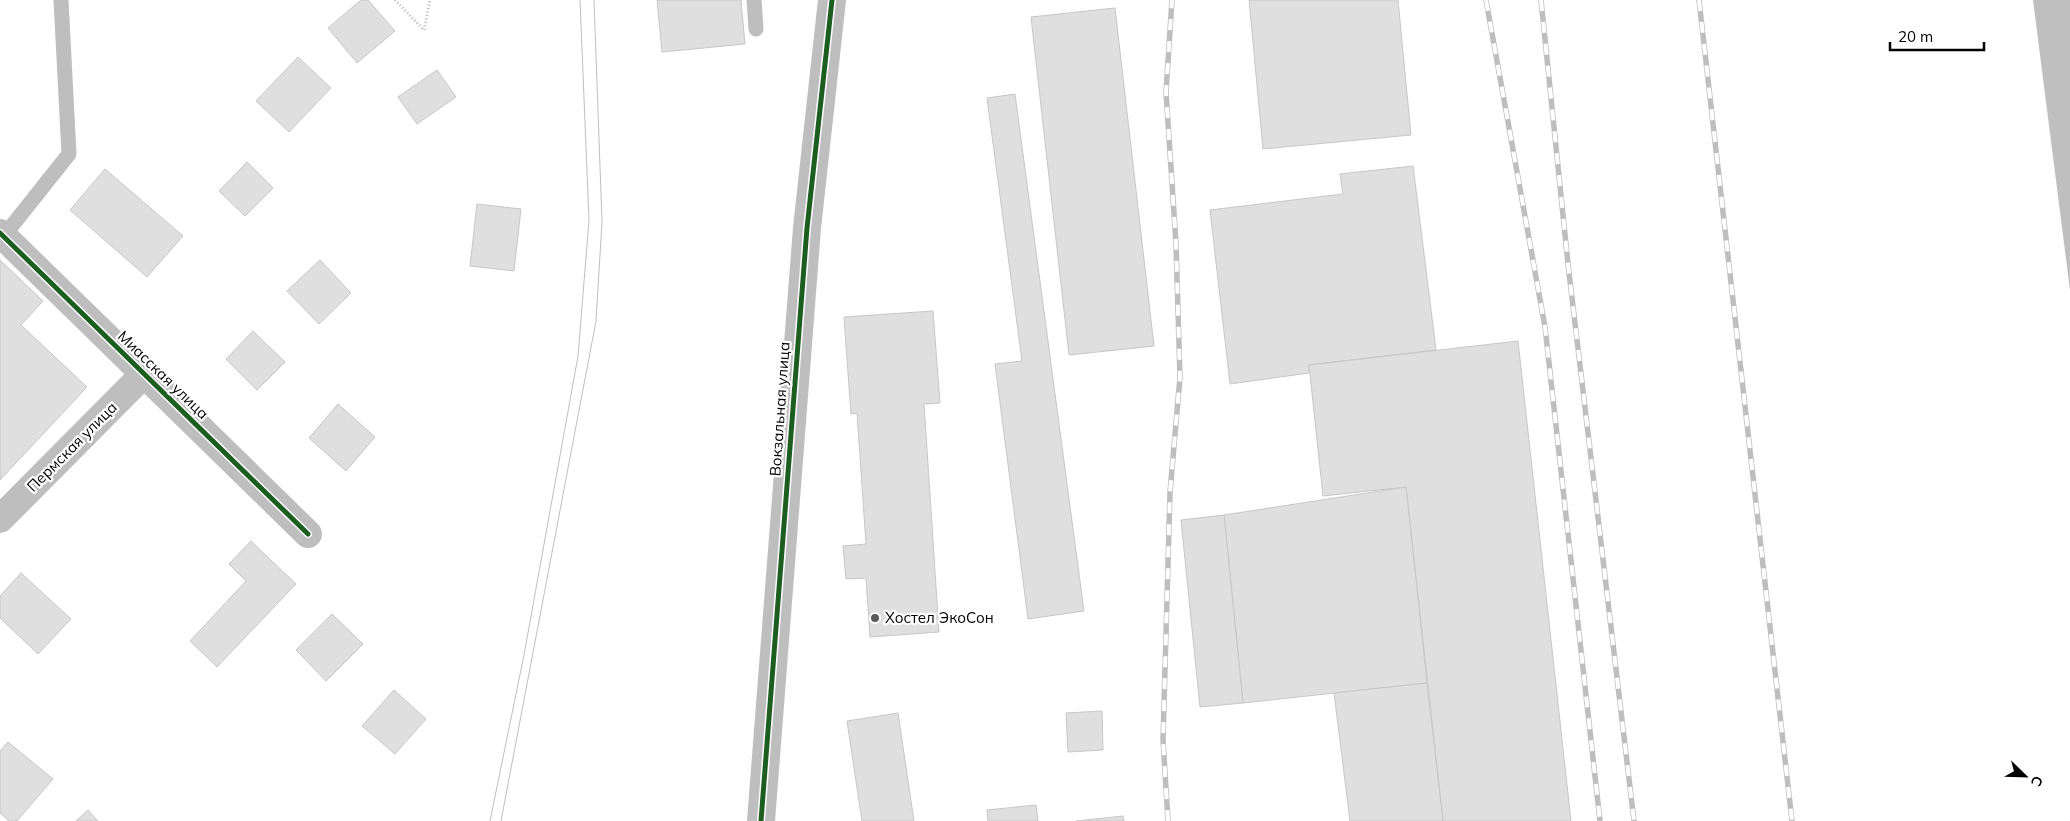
<svg xmlns="http://www.w3.org/2000/svg" width="2070" height="821" viewBox="0 0 2070 821" font-family="Mulish,sans-serif">
<style>
.water{fill:#bfbfbf}
.building{fill:#dfdfdf;stroke:#c7c7c7}
.lines{fill:none;stroke-linecap:round;stroke-linejoin:round}
.path{stroke:#b9b9b9;stroke-width:3;stroke-dasharray:1 2.5;stroke-linecap:butt}
.service{stroke:#bebebe;stroke-width:15}
.minor{stroke:#bebebe;stroke-width:28}
.tertiary{stroke:#bebebe;stroke-width:28}
.tram{stroke:#bebebe;stroke-width:1}
.rail-casing{stroke:#bebebe;stroke-width:5.5}
.rail{stroke:#fff;stroke-width:4;stroke-dasharray:11;stroke-linecap:butt}
.cycleway-casing{stroke:#fff;stroke-width:8}
.cycleway{stroke:#1b5e20;stroke-width:5}
.poi-dot{fill:#595959;stroke:#fff;stroke-width:2}
.labels{text-anchor:middle;stroke-width:4.5;stroke-linejoin:round;paint-order:stroke}
.street-label{font-size:15px;fill:#000;stroke:#fff}
.poi-label{font-size:15px;fill:#000;stroke:#fff;text-anchor:start}
</style>
<rect width="100%" height="100%" fill="#fff"/>
<polygon class="water" points="2033,0 2070,0 2070,290"/>
<g class="building">
<polygon points="361,0 368,0 395,31 357,63 328,28"/>
<polygon points="657,0 741,0 745,44 662,52"/>
<polygon points="1249,0 1398,0 1411,135 1263,149"/>
<polygon points="1115,8 1154,346 1069,355 1031,17"/>
<polygon points="298,57 331,88 289,132 256,101"/>
<polygon points="437,70 456,97 417,124 398,97"/>
<polygon points="1015,94 1084,611 1028,619 995,364 1022,361 987,98"/>
<polygon points="247,162 273,188 245,216 219,191"/>
<polygon points="1413,166 1436,350 1309,365 1309,373 1230,384 1210,210 1343,194 1340,174"/>
<polygon points="105,169 183,236 147,277 70,210"/>
<polygon points="477,204 521,209 514,271 470,266"/>
<polygon points="0,260 43,301 21,325 87,387 0,480"/>
<polygon points="320,260 351,293 319,324 287,291"/>
<polygon points="933,311 940,403 924,404 939,632 870,637 866,578 846,579 843,546 866,544 857,413 851,414 844,317"/>
<polygon points="253,331 285,362 257,390 226,359"/>
<polygon points="1518,341 1571,821 1443,821 1406,487 1323,496 1309,365"/>
<polygon points="338,404 375,437 346,471 309,438"/>
<polygon points="1406,487 1427,683 1243,703 1224,515"/>
<polygon points="1224,515 1243,703 1200,707 1181,520"/>
<polygon points="251,541 296,584 217,667 190,641 246,581 229,564"/>
<polygon points="21,573 71,619 38,654 0,618 0,596"/>
<polygon points="332,614 363,644 326,681 296,650"/>
<polygon points="1427,683 1443,821 1350,821 1334,693"/>
<polygon points="394,690 426,719 395,754 362,726"/>
<polygon points="1102,711 1103,750 1068,752 1066,713"/>
<polygon points="898,713 914,821 862,821 847,721"/>
<polygon points="8,742 53,779 17,821 9,821 0,813 0,751"/>
<polygon points="1036,805 1038,821 988,821 987,810"/>
<polygon points="88,810 98,821 76,821"/>
<polygon points="1123,816 1124,821 1076,821"/>
</g>
<g class="lines">
<polyline class="path" points="395,0 424,30 430,0"/>
<g class="service">
<polyline points="754,0 756,29"/>
<polyline points="3,237 69,154 61,0"/>
</g>
<g class="minor">
<polyline points="0,233 308,534"/>
<polyline points="0,519 144,374"/>
</g>
<polyline class="tertiary" points="761,821 807,228 832,0"/>
<g class="tram">
<polyline points="490,821 524,655 578,356 589,220 580,0"/>
<polyline points="501,821 596,321 602,222 594,0"/>
</g>
<g class="rail-casing">
<g id="rail">
<polyline points="1486,0 1545,327 1600,821"/>
<polyline points="1541,0 1568,264 1634,821"/>
<polyline points="1699,0 1792,821"/>
<polyline points="1168,821 1163,740 1170,492 1180,377 1176,244 1166,92 1172,0"/>
</g>
</g>
<use href="#rail" class="rail"/>
<g class="cycleway-casing">
<g id="cycleway">
<polyline points="0,233 308,534"/>
<polyline points="761,821 807,228 832,0"/>
</g>
</g>
<use href="#cycleway" class="cycleway"/>
</g>
<circle class="poi-dot" cx="875" cy="618" r="5"/>
<g class="labels">
<g class="street-label">
<text transform="translate(163 375) rotate(44)" y="5">Миасская улица</text>
<text transform="translate(780 409) rotate(-86)" y="5">Вокзальная улица</text>
<text transform="translate(72 447) rotate(-45)" y="5">Пермская улица</text>
</g>
<g class="poi-label">
<text x="885" y="623">Хостел ЭкоСон</text>
</g>
</g>
<g transform="translate(2025 776) rotate(113)" stroke="#ffffff" stroke-width="4" paint-order="stroke">
<path d="M0-4L9 19L0 12L-9 19Z" fill="#000000"/>
<text y="-8" font-size="14" font-weight="bold" text-anchor="middle" fill="#000000">С</text>
</g>
<path d="M1890 42v8h94v-8" fill="none" stroke="#000000" stroke-width="2.5"/>
<text x="1898" y="42" font-size="15" fill="#000000" stroke="#ffffff" stroke-width="4" paint-order="stroke">20 m</text>
</svg>
